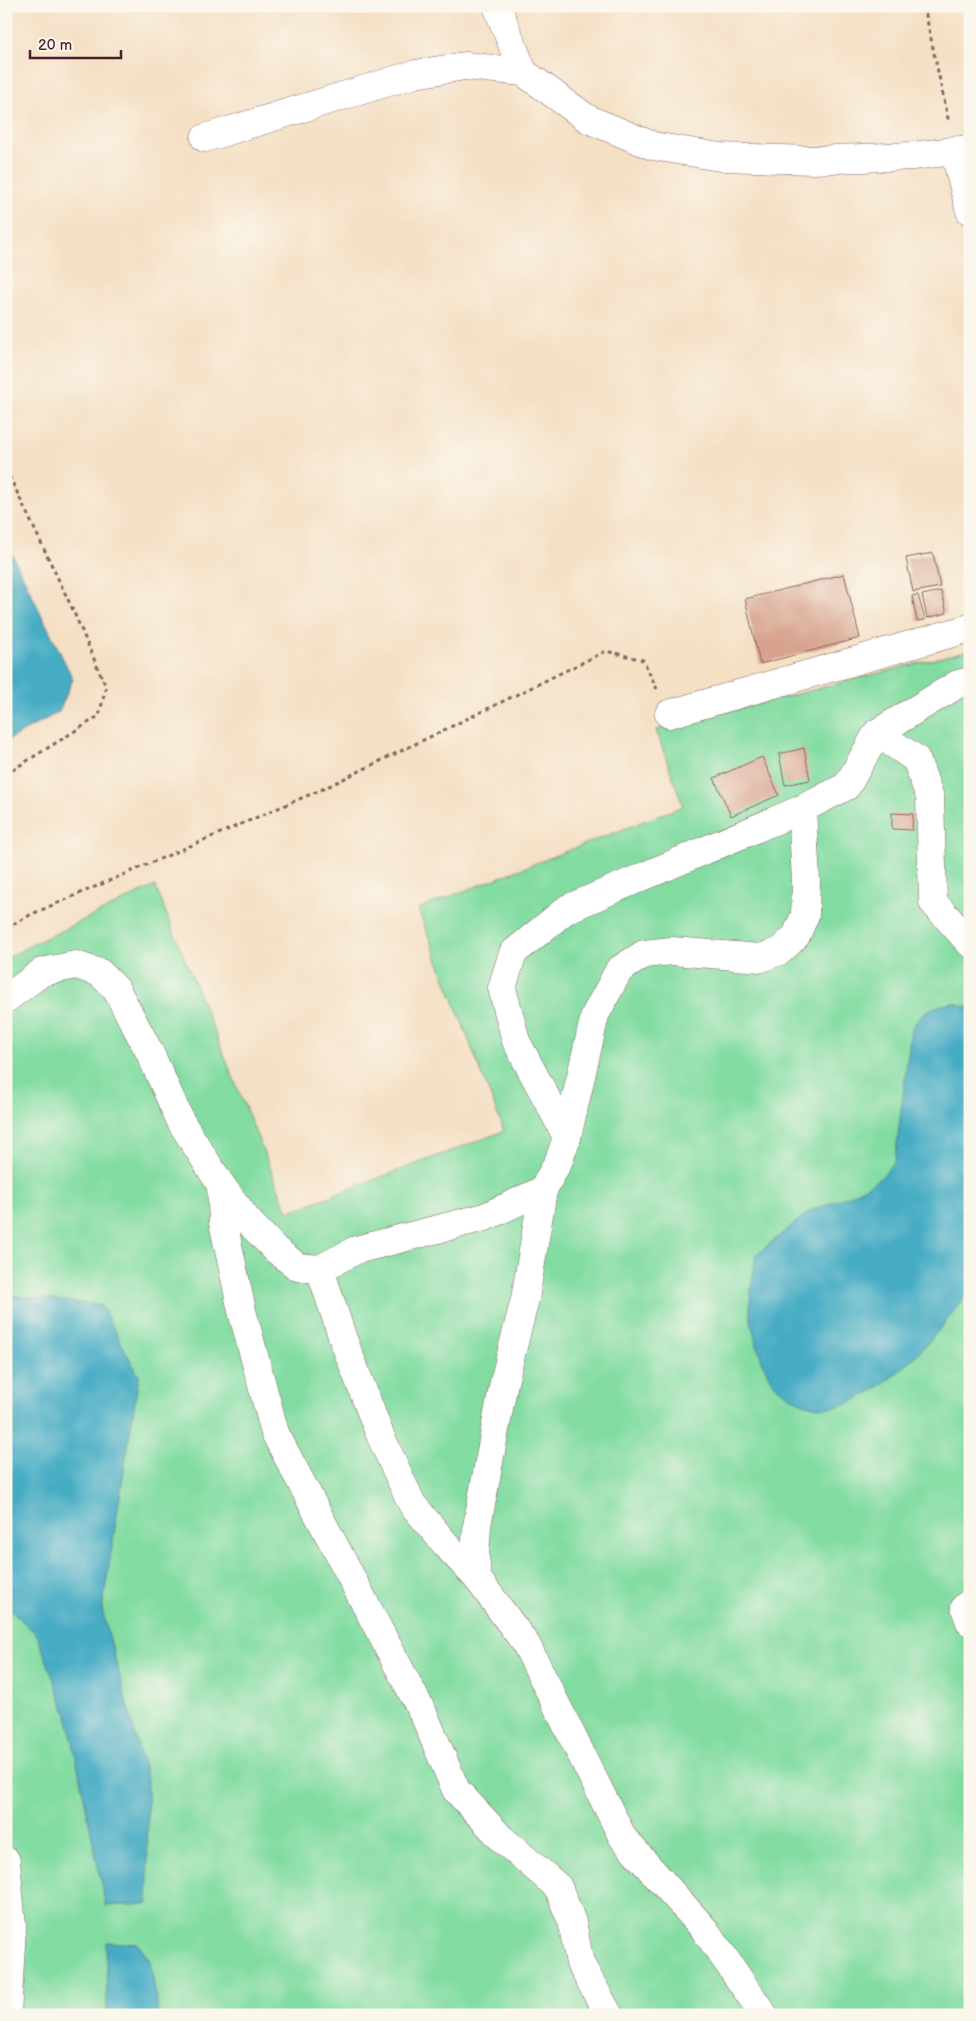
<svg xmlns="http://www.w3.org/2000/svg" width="976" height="2021" viewBox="0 0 976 2021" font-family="'Balsamiq Sans',sans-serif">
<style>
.green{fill:#82dca2;stroke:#667e66}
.water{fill:#44acc4;stroke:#476678}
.building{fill:#d7a38e}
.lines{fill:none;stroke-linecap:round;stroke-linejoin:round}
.minor-casing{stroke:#866361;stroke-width:29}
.path{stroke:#866361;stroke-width:3;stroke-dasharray:4 4;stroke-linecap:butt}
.minor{stroke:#fff;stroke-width:28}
</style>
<rect width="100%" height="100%" fill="#fbf7ec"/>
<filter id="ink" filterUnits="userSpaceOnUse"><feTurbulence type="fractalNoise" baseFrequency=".02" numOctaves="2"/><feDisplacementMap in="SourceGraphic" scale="10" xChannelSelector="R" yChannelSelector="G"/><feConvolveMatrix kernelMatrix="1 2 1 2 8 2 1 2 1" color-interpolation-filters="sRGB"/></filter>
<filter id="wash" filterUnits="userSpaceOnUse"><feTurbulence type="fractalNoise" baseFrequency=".0096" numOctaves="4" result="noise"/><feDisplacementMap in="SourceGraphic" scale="20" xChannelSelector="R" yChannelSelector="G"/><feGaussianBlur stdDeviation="1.12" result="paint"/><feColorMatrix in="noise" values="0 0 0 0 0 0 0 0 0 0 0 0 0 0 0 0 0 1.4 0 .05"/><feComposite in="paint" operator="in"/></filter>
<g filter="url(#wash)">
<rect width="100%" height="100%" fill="#f4e0c5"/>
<polygon class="green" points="970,650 970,2015 6,2015 6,959 25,948 155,886 288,1212 504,1131 418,909 683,806 656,730"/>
<g class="water">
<polygon points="6,542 73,679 59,712 6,741"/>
<path d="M 954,1003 L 970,1008 L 970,1289 C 937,1335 896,1388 839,1406 C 826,1410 806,1406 795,1399 C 789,1395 782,1391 776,1386 C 764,1375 751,1329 750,1312 C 749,1294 754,1273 756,1255 L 810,1211 L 851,1195 L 881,1178 L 895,1160 L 911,1030 C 923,1009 931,1007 954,1003 Z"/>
<polygon points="6,1295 101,1305 139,1376 102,1609 147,1780 148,1904 106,1906 68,1718 37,1635 6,1605"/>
<polygon points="106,1942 138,1944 150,1961 159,2015 107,2015"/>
</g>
<g id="blocks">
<g class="building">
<polygon points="933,553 940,587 913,592 906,558"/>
<polygon points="844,574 860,638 760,664 745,599"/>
<polygon points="941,591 947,613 927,618 922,595"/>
<polygon points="918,595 925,620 917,621 912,596"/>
<polygon points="804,748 810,780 785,785 779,754"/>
<polygon points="762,757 779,795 731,816 714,778"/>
<polygon points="892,813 913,814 912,830 892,829"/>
</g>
</g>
</g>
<g filter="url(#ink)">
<use href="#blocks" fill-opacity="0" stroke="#866361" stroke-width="1"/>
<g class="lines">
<g class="minor-casing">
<g id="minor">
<polyline points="497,6 523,72"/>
<polyline points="205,138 415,74 465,66 523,72 588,119 653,146 720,157 813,160 912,156 970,149"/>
<polyline points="954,150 970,211"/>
<polyline points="669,714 970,628"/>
<polyline points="877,733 916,759 930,797 933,902 970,943"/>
<polyline points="6,999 42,972 76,965 100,973 116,989 150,1053 181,1122 221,1185 248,1221 276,1250 298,1267 320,1269 356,1250 485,1217 543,1190 559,1160 567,1137 516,1041 502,988 513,953 567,909 802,809 847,786 877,733 958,684 970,681"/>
<polyline points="567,1137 595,1015 619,970 644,954 672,951 761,958 780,951 796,936 805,915 806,880 802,809"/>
<polyline points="221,1185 223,1222 242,1311 275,1433 424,1715 456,1790 502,1839 558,1887 572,1922 580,1963 609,2015"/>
<polyline points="543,1190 525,1299 504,1382 477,1526 475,1555 477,1578 526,1644 623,1838 705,1930 764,2015"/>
<polyline points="320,1269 343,1339 380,1435 412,1504 448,1547 477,1578"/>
<polyline points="970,1603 965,1607 970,1622"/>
<polyline points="6,1861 12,1927 7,2015"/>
</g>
</g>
<g class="path">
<polyline points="924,6 949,123"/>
<polyline points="6,469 72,608 106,687 99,716 6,774"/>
<polyline points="6,928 32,914 325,788 606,651 643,660 657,689"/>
</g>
<use href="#minor" class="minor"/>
</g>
</g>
<rect width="976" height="2021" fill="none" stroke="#fbf7ec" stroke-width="25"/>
<path d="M30 50v8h91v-8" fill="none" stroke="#4a1f2b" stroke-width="2.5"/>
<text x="38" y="50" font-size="15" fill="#4a1f2b" stroke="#fbf7ec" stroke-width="4" paint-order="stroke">20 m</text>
</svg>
